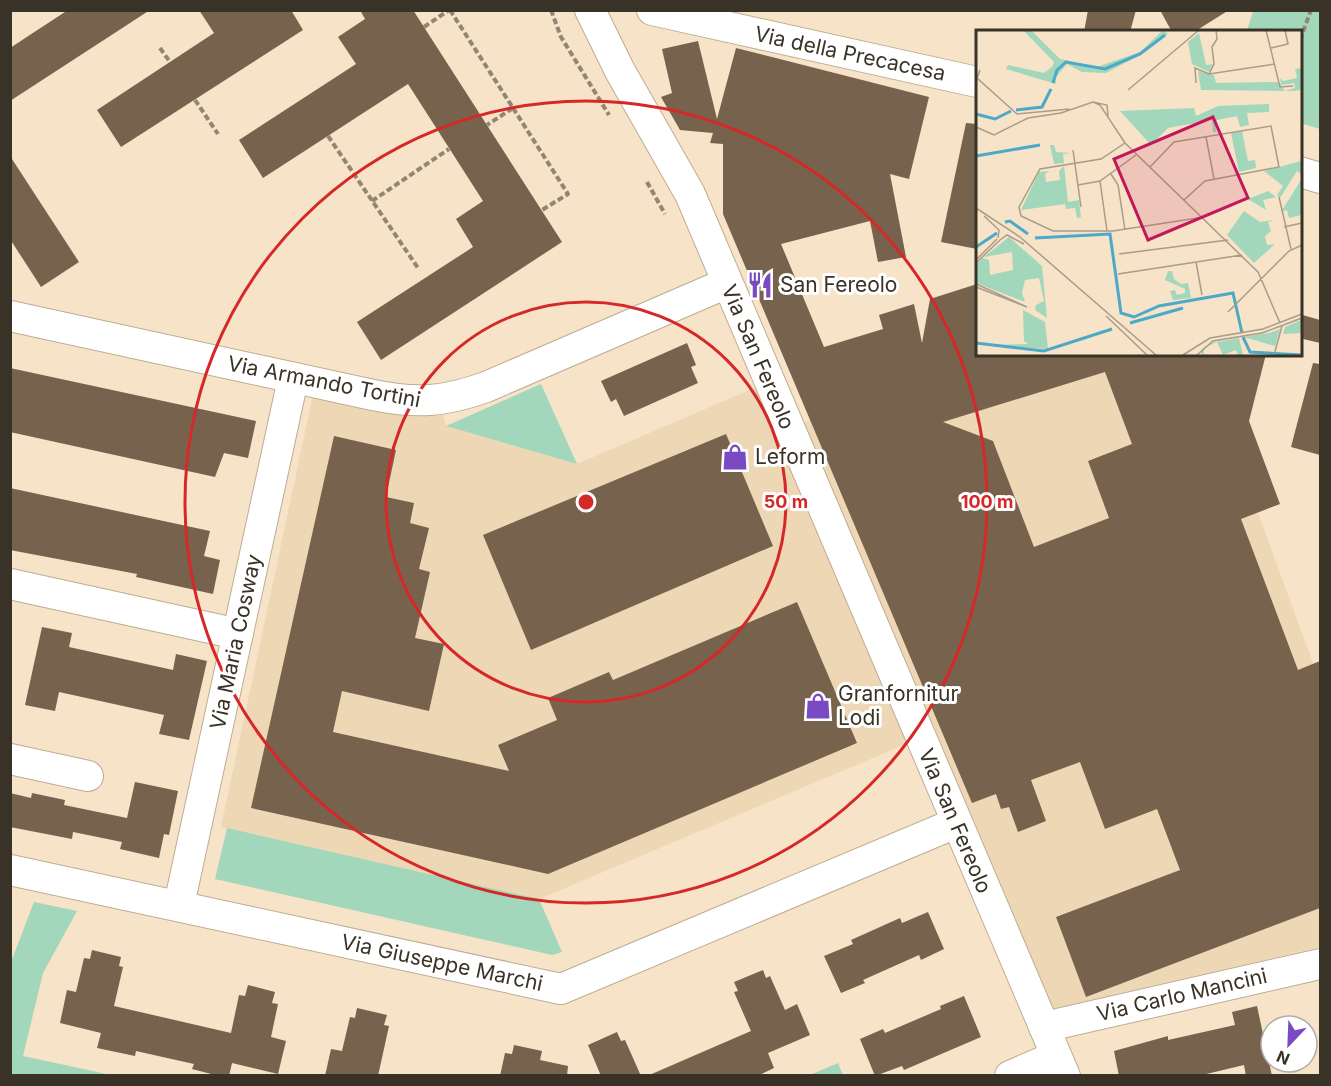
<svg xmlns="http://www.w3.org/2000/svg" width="1331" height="1086" viewBox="0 0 1331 1086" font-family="Inter,sans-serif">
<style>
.built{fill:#eed7b5}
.green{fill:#a2d7bb}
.building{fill:#77624e;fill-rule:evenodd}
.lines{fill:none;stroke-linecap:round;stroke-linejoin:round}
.minor-casing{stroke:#bead93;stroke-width:32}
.path{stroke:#928573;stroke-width:4;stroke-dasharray:6 3;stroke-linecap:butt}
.minor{stroke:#fff;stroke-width:30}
.ring{fill:none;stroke:#d62828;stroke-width:3}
.labels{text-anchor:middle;stroke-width:6;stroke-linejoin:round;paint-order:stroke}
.street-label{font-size:21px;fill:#393227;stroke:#fff}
.poi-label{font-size:21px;fill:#393227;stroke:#fff;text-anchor:start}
.inset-river{fill:none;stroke:#4ca9c7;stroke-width:3}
.inset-road{fill:none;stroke:#aa9c88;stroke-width:1.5}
.view{fill:#c2185b;fill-opacity:0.15;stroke:#c2185b;stroke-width:3}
.inset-edge{fill:none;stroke:#393227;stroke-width:3}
.centre{fill:#d62828;stroke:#fff;stroke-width:3}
.ring-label{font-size:18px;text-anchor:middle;font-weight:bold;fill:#d62828;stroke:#fff;stroke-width:6;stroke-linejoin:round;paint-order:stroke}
</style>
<rect width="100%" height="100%" fill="#f6e3c8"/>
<g class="built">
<polygon points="977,354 1245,354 1226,426 1320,682 1320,947 1040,1012 791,426 863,404"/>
<polygon points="766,383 918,739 539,899 221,827 315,385 440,403 446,426 577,464"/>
</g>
<g class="green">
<polygon points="1253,11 1320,11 1320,129 1300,123 1300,32 1247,31"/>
<polygon points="541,384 577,464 446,426"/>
<polygon points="227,828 539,899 562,952 552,955 215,879"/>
<polygon points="34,902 77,911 43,973 23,1056 111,1075 11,1075 11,962"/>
<polygon points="838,1063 843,1075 810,1075"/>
</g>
<g class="building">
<polygon points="68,10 150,10 10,101 10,48"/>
<polygon points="199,10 291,10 303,30 121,147 97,110 214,33"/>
<polygon points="360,10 413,10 562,242 381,360 357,322 473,247 456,219 483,201 408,84 263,178 239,140 356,64 338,37 365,19"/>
<polygon points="1088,10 1136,10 1130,32 1084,32"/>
<polygon points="1160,10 1229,10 1194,32 1172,32"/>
<path d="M 698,41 L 717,119 L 736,48 L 929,97 L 909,179 L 890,174 L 906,257 L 878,262 L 870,221 L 781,244 L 824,347 L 883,329 L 879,315 L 914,304 L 922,343 L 930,299 L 977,284 L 977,354 L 1266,354 L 1249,421 L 1280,504 L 1241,519 L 1298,670 L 1320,661 L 1320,908 L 1086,997 L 1056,917 L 1180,870 L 1157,809 L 1105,829 L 1080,762 L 1031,780 L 1046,821 L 1018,832 L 1009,807 L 1001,809 L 996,794 L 972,803 L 723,214 L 723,144 L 710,143 L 713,133 L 680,130 L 661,97 L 672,93 L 662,49 ZM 1105,372 L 1132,444 L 1088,461 L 1109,518 L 1034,547 L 993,441 L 943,422 Z"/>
<polygon points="966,123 977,124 977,249 941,242"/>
<polygon points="10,156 79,262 41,287 10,239"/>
<polygon points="1299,314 1320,320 1320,343 1299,338"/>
<polygon points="687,343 696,365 691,367 698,383 624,416 616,399 611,402 601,381"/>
<polygon points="1313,363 1320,364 1320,455 1291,447"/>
<polygon points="10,368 256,421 248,458 224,453 215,477 10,432"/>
<polygon points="726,434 773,546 531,650 483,535"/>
<polygon points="334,436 396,450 386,497 414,503 410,523 429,528 419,569 430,572 415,638 444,644 429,711 342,691 333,732 509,771 498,745 557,720 548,698 609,672 613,680 797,602 857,743 548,874 251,808"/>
<polygon points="10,488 210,531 204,556 220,560 213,594 136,577 137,574 10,550"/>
<polygon points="42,627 72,633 69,647 173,670 176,654 207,661 189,740 159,734 164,715 59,692 55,711 25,705"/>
<polygon points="135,782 178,791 169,835 164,834 159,858 120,849 122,842 73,832 72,839 10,827 10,793 31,798 32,793 65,800 64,805 127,818"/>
<polygon points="928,912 944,949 921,960 919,955 863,980 865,983 841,993 824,956 853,944 851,940 900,918 902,923"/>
<polygon points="92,950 121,957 119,966 123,967 114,1006 231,1033 239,995 245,996 248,985 275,992 272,1003 278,1004 271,1037 286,1041 278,1074 232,1063 229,1076 219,1076 192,1069 194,1064 136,1051 135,1056 97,1048 101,1033 60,1023 67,990 76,992 84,958 90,959"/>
<polygon points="763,970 766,978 770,976 785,1010 797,1004 810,1035 768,1053 774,1068 757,1076 647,1076 751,1031 734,992 738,991 734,982"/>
<polygon points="964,996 981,1037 904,1070 902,1066 875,1076 860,1039 883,1029 885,1033 941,1009 940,1006"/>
<polygon points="1257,1006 1272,1076 1246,1076 1244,1065 1198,1076 1119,1076 1114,1051 1168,1036 1168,1040 1235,1025 1232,1012"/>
<polygon points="357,1008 387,1015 384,1025 389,1026 378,1076 325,1076 331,1049 342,1051 350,1017 355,1018"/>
<polygon points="617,1032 621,1041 625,1040 641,1076 601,1076 588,1045"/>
<polygon points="514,1045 542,1051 540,1060 568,1066 567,1076 500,1076 505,1053 512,1054"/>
</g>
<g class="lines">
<g class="minor-casing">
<g id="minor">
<polyline points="590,10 620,71 690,194 1065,1076"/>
<polyline points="652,10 977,82"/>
<polyline points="1300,172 1320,178"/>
<path d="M 10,316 L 373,395 C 416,404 444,402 486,387 L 727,283"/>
<polyline points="10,584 238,634"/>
<polyline points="10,759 88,776"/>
<polyline points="10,870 561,989 956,823"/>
<polyline points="179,905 293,379"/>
<polyline points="1044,1027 1320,964"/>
<polyline points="1010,1076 1056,1056"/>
</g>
</g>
<g class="path">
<polyline points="450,10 513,108 487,125"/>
<polyline points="551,10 561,37 609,115"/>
<polyline points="424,27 449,10"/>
<polyline points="1300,40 1311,10"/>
<polyline points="160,48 170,62"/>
<polyline points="195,100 218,134"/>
<polyline points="513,108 568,194 542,210"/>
<polyline points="328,136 418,268"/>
<polyline points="647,182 665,214"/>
<polyline points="372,201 449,149"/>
</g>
<use href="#minor" class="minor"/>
</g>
<g class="ring">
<circle cx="586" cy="502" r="200"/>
<circle cx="586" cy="502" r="401"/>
</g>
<defs>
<g id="restaurant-bare" transform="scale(2.07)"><path d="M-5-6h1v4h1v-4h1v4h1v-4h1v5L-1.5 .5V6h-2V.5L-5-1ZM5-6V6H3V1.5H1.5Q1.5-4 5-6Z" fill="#7a4ac2" stroke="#fff" stroke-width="2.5" paint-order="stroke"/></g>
<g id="shop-bare" transform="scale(2.07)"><path d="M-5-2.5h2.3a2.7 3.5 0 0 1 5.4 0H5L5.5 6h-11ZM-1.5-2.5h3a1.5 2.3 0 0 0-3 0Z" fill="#7a4ac2" stroke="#fff" stroke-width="2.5" paint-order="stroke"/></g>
</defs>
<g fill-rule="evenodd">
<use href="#restaurant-bare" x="760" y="285"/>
<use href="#shop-bare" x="735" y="457"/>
<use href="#shop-bare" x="818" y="706"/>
</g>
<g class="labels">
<g class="street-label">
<text transform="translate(850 54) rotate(12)" y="7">Via della Precacesa</text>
<text transform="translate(758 357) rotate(67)" y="7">Via San Fereolo</text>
<text transform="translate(324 382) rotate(11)" y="7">Via Armando Tortini</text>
<text transform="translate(236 642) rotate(-78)" y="7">Via Maria Cosway</text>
<text transform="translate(955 821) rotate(67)" y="7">Via San Fereolo</text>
<text transform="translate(442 963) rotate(12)" y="7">Via Giuseppe Marchi</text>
<text transform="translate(1182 995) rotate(-13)" y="7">Via Carlo Mancini</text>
</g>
<g class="poi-label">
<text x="780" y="292">San Fereolo</text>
<text x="755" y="464">Leform</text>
<text x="838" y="701">Granfornitur<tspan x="838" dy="24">Lodi</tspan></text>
</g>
</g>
<g transform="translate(976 30)">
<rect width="326" height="326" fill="#f6e3c8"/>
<path d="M 47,0 L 55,0 L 84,29 L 121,37 L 164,22 L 187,0 L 192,4 L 166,24 L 130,43 L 106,42 L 91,34 L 79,48 L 80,54 L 30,39 L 32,35 L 68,43 L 76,37 L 78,32 ZM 223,3 L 230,35 L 237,34 L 233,42 L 216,34 L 212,12 ZM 325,38 L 325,60 L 318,61 L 225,60 L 222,41 L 238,45 L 240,53 L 302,52 L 309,61 L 319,58 L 318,53 L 305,55 L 304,48 L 307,51 L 321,48 L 319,39 ZM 293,74 L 293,82 L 271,83 L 273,95 L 264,97 L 261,86 L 241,90 L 240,102 L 237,102 L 236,90 L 192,98 L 175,115 L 144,81 L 218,78 L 220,86 L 242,76 ZM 266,101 L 272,131 L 279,130 L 280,138 L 263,142 L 255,103 ZM 74,115 L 78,115 L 80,122 L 95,123 L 87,124 L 88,133 L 78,134 ZM 325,131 L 325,144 L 321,141 L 304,168 L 301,165 L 307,156 L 288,141 ZM 88,136 L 92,172 L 103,170 L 105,187 L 101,188 L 99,178 L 90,179 L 89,174 L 45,180 L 63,142 L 73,141 L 69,144 L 70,152 L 84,150 L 83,141 ZM 325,150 L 325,185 L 313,188 L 311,180 L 305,182 ZM 292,161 L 300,167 L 287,170 L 290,180 L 272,169 ZM 268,181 L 284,192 L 298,190 L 292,192 L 295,201 L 289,206 L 291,215 L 299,214 L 278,233 L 251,205 ZM 33,207 L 66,236 L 71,288 L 59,280 L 60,275 L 68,271 L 63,248 L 49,250 L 46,263 L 49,272 L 0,253 L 0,235 L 6,228 L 13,230 L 14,245 L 37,240 L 36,222 L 8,227 ZM 192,241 L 196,241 L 198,249 L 205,254 L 212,253 L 215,268 L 197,270 L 194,261 L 199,260 L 201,265 L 209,263 L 209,259 L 189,250 ZM 47,280 L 69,292 L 72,319 L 17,315 L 52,314 L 48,311 ZM 325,290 L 325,303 L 307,304 L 309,297 ZM 304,299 L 299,316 L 268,307 L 293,303 ZM 263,308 L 267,325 L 262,325 L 260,320 L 247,325 L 241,312 L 228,318 L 228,325 L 224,322 L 227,318 L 235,313 Z" fill="#a2d7bb"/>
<path class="inset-river" d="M 77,53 L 81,40 L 90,32 L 129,39 L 164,24 L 189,5M 40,80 L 66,77 L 75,59M 0,84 L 19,89 L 35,81M 0,126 L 64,115M 29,192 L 34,191 L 52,204M 59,208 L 134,204 L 145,283 L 158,287 L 183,276 L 257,263 L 266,303M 0,217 L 21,203M 154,293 L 207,278M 267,307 L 274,322 L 326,325M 0,313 L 68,321 L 136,299"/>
<path class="inset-road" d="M 290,0 L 304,57 L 317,56M 295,18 L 312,14 L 309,0M 4,40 L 1,48 L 41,84 L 93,79M 233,44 L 238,34 L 236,17 L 241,9 L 240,0M 220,53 L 219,38 L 233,44 L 299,34M 152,60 L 223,0M 117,72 L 124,75 L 149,113 L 282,242 L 304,293M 0,97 L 18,105 L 52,88 L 85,83 L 117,72 L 131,75 L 132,86M 230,107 L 238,149M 149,113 L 125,129 L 64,139 L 43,177 L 45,186 L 77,201 L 137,201 L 228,187M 97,120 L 105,177M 174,137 L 198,112 L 295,96 L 303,137 L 229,151 L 208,170M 135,144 L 142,155 L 149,200M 124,151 L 131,201M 102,155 L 124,151 L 160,125M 303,167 L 315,219M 0,178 L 44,207 L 180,325M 8,186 L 23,200 L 22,208M 308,197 L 326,193M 24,210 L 31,205 L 48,214M 143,224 L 252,210M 0,230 L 21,209M 220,232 L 226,265M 0,233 L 24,210M 142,244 L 266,225M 0,254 L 51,277 L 0,257M 252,282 L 313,221 L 326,215M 130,286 L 171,325M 207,325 L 234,308 L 287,299 L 326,284M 221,325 L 237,311 L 286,303 L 326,288M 298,325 L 306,296"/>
<path class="view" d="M 237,87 L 272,168 L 172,210 L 138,129 Z"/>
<rect width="326" height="326" class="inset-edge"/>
</g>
<circle cx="586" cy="502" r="9" class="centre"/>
<g class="ring-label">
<text x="786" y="508">50 m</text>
<text x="987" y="508">100 m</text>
</g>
<rect width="1331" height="1086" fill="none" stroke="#393227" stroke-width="24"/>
<g transform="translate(1289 1044) rotate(203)"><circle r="28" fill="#ffffff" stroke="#b0ada9" stroke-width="1.5"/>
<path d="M0-4.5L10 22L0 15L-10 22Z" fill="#7a4ac2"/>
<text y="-9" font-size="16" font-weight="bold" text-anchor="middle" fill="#393227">N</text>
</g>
</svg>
